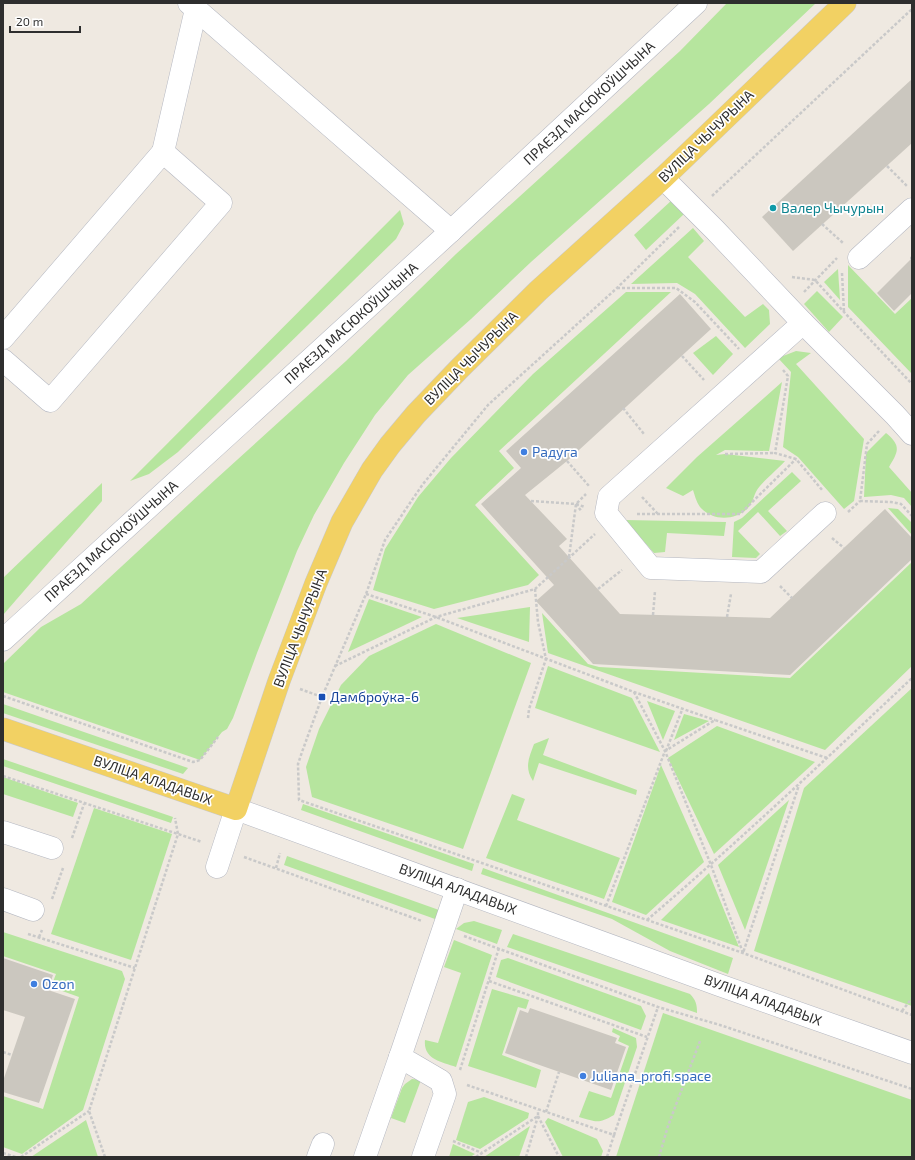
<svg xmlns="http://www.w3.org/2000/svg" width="915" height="1160" viewBox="0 0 915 1160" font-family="'Exo 2',sans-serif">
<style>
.green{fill:#b6e59e}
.building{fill:#cbc7bf}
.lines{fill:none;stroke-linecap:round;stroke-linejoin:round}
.minor-casing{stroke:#b4b7c1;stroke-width:23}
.major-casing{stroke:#c9c9c9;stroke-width:23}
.path{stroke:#c9c9c9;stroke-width:2.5;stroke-dasharray:3 2;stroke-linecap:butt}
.minor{stroke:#fff;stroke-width:22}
.major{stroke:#f2d163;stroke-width:22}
.culture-dot{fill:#0f9aa8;stroke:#fff;stroke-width:1.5}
.shop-dot{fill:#3f7fe0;stroke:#fff;stroke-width:1.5}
.transit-dot{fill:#1a4fb4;stroke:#fff;stroke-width:1.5}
.labels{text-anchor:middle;stroke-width:3.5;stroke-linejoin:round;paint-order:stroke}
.street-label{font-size:14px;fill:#2e2e2e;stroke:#fff}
.culture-label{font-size:14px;fill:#0d838f;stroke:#fff;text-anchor:start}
.shop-label{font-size:14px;fill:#366cbe;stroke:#fff;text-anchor:start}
.transit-label{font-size:14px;fill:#164399;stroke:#fff;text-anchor:start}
</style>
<rect width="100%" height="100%" fill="#efe9e1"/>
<g class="green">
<polygon points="727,3 816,3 709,104 531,262 471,319 408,375 375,415 344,463 314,515 297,551 257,653 233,718 227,729 222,732 200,760 3,692 3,664 41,627 81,604 216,479 346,361 456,254 680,51"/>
<polygon points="672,200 684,214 646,250 634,235"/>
<polygon points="400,210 404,224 396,239 178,452 149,474 130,481"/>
<polygon points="693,228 704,241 688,257 745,317 763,304 769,310 770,324 745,348 695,294 677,283 631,284"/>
<polygon points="848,265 895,314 912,298 912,374 848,307"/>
<polygon points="838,269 840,300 824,282"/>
<polygon points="817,291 843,317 829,332 804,304"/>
<polygon points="626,292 671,292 499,451 514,468 475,505 539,575 528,585 434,609 373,590 385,549 418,497 451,458 533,374"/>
<polygon points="716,336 733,354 713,375 693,353"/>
<polygon points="796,351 811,353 796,364 864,439 854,501 844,509 798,457 783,447 791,372 778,358"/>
<path d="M 782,382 L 769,451 L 725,450 L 716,455 L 725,454 L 785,461 C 779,468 761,483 757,490 C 753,497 753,503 747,509 C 734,521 712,521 700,507 C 696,501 695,496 693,490 L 683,496 L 666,488 L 697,457 Z"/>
<path d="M 886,433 C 902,446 898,452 889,467 L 912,493 L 912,507 L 904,498 L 891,495 L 864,497 L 866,453 Z"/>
<polygon points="792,472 801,481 768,511 787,531 780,536 758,512 738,531 760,554 756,558 732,557 734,522 742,518"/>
<polygon points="102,483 102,501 3,615 3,578"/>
<polygon points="888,508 898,509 912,523 912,535"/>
<polygon points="625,520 726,522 724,536 667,533 665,552 654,553"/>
<polygon points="912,562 912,666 825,750 548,653 542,613 588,664 599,667 790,678"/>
<polygon points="369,599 422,617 348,652"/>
<polygon points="530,607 529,642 457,618"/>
<polygon points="436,624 531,663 463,849 312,797 306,767 319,729 341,685 369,656"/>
<polygon points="548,666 632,698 660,752 535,708"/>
<polygon points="912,688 912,1006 754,951 804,788"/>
<polygon points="647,701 675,711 663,740"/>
<polygon points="3,704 188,768 183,774 3,713"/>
<polygon points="684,714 709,721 674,740"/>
<polygon points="717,726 815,762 714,854 668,758"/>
<path d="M 549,738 L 543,755 L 637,790 L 636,795 L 539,763 L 533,781 C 524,767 529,758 534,744 Z"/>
<polygon points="3,759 173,817 171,823 3,766"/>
<polygon points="661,765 704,862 646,915 612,902"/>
<polygon points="3,777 78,803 73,817 3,794"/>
<polygon points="512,794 525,799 517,820 620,858 604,899 486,858"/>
<polygon points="789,800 745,930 718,865"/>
<polygon points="303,804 474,864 472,871 452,864 301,810"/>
<polygon points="94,808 172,834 131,960 51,934"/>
<polygon points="287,856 439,910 435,919 284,865"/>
<polygon points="483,868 733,958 728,974 670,951 612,919 481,874"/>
<polygon points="709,873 739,947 661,920"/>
<polygon points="474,921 502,930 497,944 456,929 464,923"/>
<polygon points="3,932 122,971 125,979 83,1110 22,1154 3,1147 3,1096 43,1109 79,997 51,987 56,974 3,956"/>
<path d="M 513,934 L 690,994 C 696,1000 697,1005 697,1013 L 507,947 Z"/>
<path d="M 454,940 L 492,955 L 456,1067 C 441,1062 423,1059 425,1040 L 438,1043 L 461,973 L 444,967 Z"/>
<polygon points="508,958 641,1006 646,1016 641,1030 496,977 501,960"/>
<polygon points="492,989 529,1000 526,1009 518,1007 502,1055 541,1070 536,1088 468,1066"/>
<polygon points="663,1013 912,1100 912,1157 616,1157"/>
<path d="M 613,1028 L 636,1038 L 637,1047 L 614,1115 C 598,1124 597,1122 579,1117 L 589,1091 L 611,1098 L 629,1046 L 618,1041 L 620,1036 L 612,1032 Z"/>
<polygon points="412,1079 421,1080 405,1123 391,1118 402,1088 405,1084"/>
<polygon points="484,1097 529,1113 528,1118 480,1149 456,1140 468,1102"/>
<polygon points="548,1118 597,1139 603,1151 601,1157 563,1157 545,1122"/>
<polygon points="86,1120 98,1157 31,1157"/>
<polygon points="530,1126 519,1157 484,1157"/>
<polygon points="453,1144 475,1154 470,1157 449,1157"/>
</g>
<g class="building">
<polygon points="912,79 912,143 793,251 762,217"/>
<polygon points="912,258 912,293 894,311 877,293"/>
<polygon points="680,294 711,329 567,461 525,495 567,539 559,546 620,614 770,618 885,509 912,538 912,559 790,675 593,664 536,601 554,585 481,504 521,468 506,451"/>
<polygon points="3,958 53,975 48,990 75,999 39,1103 3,1092 3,1081 25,1017 3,1010"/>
<polygon points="530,1008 617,1038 615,1043 626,1047 611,1090 505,1053 520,1010 528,1013"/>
</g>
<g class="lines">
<g class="minor-casing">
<g id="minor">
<polyline points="189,3 451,231"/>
<polyline points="163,152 196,9"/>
<polyline points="663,178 715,230 803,323 609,497 606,513 651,568 761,572 825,513"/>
<polyline points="859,258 912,209"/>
<polyline points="803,323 895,415 912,434"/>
<polyline points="3,338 163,152 221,203 50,401 3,360"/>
<polyline points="3,640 451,231 696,3"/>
<polyline points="3,832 52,848"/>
<polyline points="217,867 236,809 719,985 912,1053"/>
<polyline points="3,899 33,910"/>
<polyline points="318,1157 323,1144"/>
<polyline points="365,1157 400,1057"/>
<polyline points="423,1157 445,1094 441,1081 400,1057 457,889"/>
</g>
</g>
<g class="major-casing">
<polyline id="major" points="3,729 236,809 279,681 316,583 342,522 372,470 390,445 416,414 459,369 538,291 663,178 845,3"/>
</g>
<g class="path">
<polyline points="887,166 908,187"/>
<polyline points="712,196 912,9"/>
<polyline points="822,224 843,243"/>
<polyline points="679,227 617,288 488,405 423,484 412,500 385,540 366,594 322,697 302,752 298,764 299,800 743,953 912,1015"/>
<polyline points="910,258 912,258"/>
<polyline points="842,273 844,312"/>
<polyline points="792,277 815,280 844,312 912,384"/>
<polyline points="617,288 676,288 695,302 739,349"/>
<polyline points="804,292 837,258"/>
<polyline points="682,356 704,380"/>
<polyline points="783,370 788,376 775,453 796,459 823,491"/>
<polyline points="623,408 644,434"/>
<polyline points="879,431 867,444 860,501 891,502 901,504 912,516"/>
<polyline points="725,454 775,453"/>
<polyline points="567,461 589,486"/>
<polyline points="642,497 658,514"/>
<polyline points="531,501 576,504 582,512"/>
<polyline points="576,504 585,507"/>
<polyline points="848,512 860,501"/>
<polyline points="637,514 740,514 796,459"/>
<polyline points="832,538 844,548"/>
<polyline points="569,557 576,504 586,494"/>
<polyline points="780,586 792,598"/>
<polyline points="598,589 622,570"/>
<polyline points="366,594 436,617 634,692 715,720"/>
<polyline points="653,615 655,591"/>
<polyline points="727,617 731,594"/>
<polyline points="335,666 436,617 535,589 595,534"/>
<polyline points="300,689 322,697"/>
<polyline points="634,692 665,751 711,865 743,953 799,785"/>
<polyline points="3,696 193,762 200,760 218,737"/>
<polyline points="528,718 529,709 546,659 538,622 535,589"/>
<polyline points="666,751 682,710"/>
<polyline points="3,776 202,842"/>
<polyline points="72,838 84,804"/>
<polyline points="244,857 422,921"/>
<polyline points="276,868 280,853"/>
<polyline points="52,899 63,868"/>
<polyline points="606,906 665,751 715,720 827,758"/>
<path d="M 647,920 C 738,842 825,760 912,678"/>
<polyline points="28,934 135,968"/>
<polyline points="464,936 658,1007 720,1025 912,1089"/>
<polyline points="39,937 42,930"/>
<polyline points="489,981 647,1037"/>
<polyline points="902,1011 912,998"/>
<polyline points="3,1052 12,1055"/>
<polyline points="460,1070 499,948"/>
<polyline points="467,1085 614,1135 607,1157"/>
<polyline points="546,1112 559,1072"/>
<polyline points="538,1116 559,1157"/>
<polyline points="614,1135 658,1007"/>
<polyline points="453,1141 482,1153"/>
<polyline points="3,1153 16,1157"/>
<polyline points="21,1157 89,1111"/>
<polyline points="105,1157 89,1111 178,834 175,818"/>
<polyline points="476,1157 538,1116 538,1110"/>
<polyline points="526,1157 538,1116"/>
<polyline points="659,1157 668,1126 700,1041"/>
</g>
<use href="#minor" class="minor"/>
<use href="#major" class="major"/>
</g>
<circle class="culture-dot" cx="773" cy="208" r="4"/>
<g class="shop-dot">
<circle cx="524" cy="452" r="4"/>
<circle cx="34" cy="984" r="4"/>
<circle cx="583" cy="1076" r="4"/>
</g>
<rect class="transit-dot" x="318" y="693" width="8" height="8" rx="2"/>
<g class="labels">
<g class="street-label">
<text transform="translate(589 103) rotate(-43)" y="5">ПРАЕЗД МАСЮКОЎШЧЫНА</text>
<text transform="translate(706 136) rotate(-44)" y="5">ВУЛІЦА ЧЫЧУРЫНА</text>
<text transform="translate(351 323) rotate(-42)" y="5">ПРАЕЗД МАСЮКОЎШЧЫНА</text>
<text transform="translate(471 358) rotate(-45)" y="5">ВУЛІЦА ЧЫЧУРЫНА</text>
<text transform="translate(111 541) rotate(-42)" y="5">ПРАЕЗД МАСЮКОЎШЧЫНА</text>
<text transform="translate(300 628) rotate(-69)" y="5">ВУЛІЦА ЧЫЧУРЫНА</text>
<text transform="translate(153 780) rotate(19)" y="5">ВУЛІЦА АЛАДАВЫХ</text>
<text transform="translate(458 889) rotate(20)" y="5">ВУЛІЦА АЛАДАВЫХ</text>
<text transform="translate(763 1000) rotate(20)" y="5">ВУЛІЦА АЛАДАВЫХ</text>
</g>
<g class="culture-label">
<text x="781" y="213">Валер Чычурын</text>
</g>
<g class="shop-label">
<text x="532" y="457">Радуга</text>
<text x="42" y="989">Ozon</text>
<text x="591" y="1081">Juliana_profi.space</text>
</g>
<g class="transit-label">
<text x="330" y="702">Дамброўка-6</text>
</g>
</g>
<rect width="915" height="1160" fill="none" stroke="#2e2e2e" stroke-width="8"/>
<path d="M10 26v6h70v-6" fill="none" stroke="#2e2e2e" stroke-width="2"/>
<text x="16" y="26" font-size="12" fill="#2e2e2e" stroke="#ffffff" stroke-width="3" paint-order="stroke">20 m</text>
</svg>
